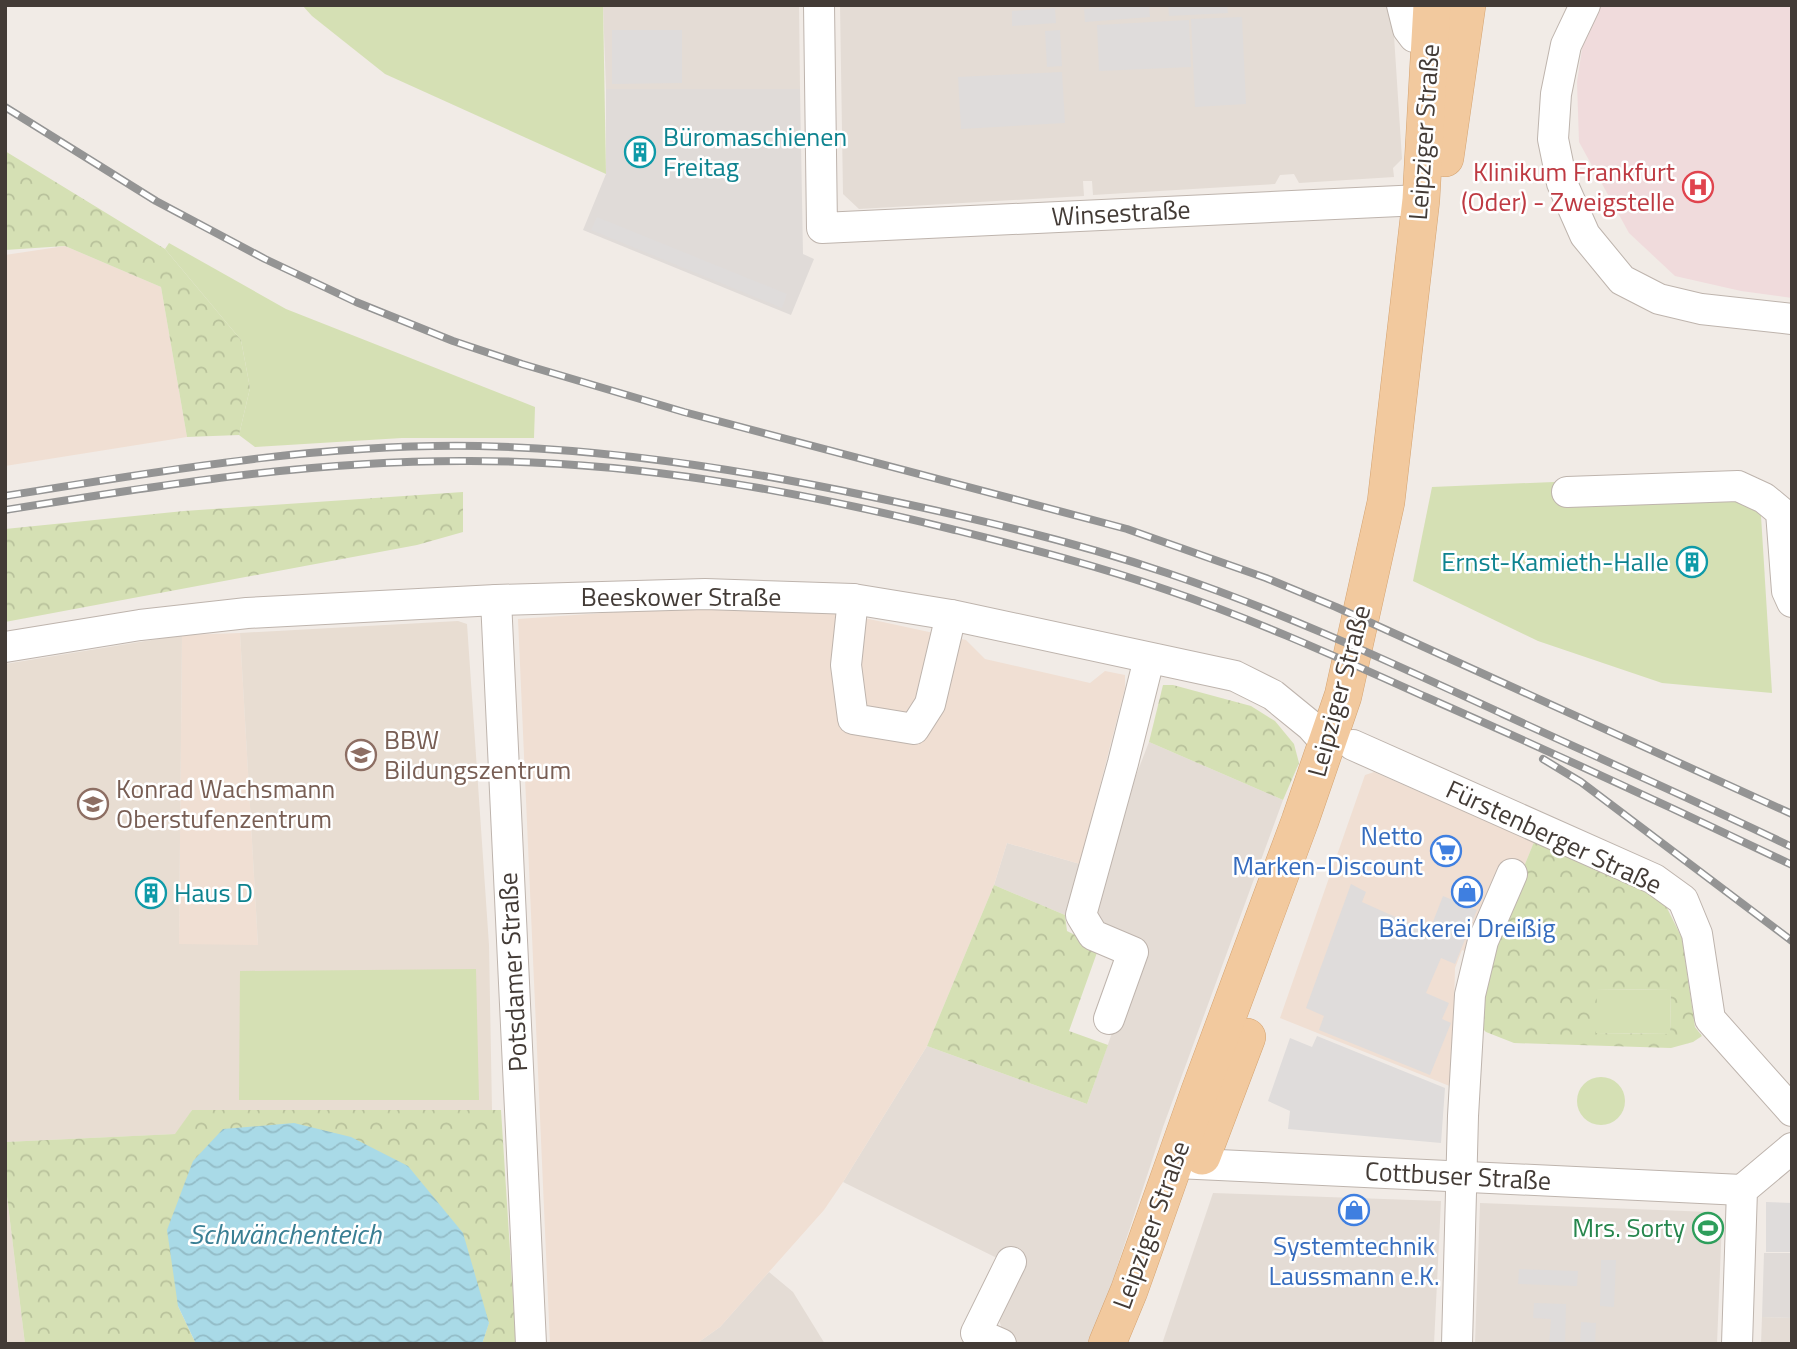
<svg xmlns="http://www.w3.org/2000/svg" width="1797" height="1349" viewBox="0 0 1797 1349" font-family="'Titillium Web',sans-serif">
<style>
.residential{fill:#e4dcd5}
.commercial{fill:#f0dfd3}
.industrial{fill:#e0dbd8}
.education{fill:#e8ddd2}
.medical{fill:#f0dbdc}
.green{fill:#d5e0b4}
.forest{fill:url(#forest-crowns);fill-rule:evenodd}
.parking{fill:#dfdcdb}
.water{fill:url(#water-waves)}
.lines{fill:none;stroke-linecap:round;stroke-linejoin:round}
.minor-casing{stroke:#beb4ad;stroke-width:32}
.major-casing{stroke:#d4a371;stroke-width:38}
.minor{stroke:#fff;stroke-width:30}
.major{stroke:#f2c99e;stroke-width:37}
.rail-casing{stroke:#949494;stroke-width:8}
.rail{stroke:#fff;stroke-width:5;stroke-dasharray:16;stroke-linecap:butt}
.labels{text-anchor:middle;stroke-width:5;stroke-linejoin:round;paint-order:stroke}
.street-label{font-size:26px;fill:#433b36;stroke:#fff}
.culture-label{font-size:26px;fill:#0d838f;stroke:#fff;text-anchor:start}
.health-label{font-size:26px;fill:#be3a42;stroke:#fff;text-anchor:end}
.education-label{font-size:26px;fill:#785e54;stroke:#fff;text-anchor:start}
.shop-label{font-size:26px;fill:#366cbe;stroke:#fff}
.leisure-label{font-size:26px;fill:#27864d;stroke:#fff;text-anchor:end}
.water-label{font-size:28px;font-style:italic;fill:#397e93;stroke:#fff}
</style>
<defs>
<pattern id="forest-crowns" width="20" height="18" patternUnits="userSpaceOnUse" patternTransform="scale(1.75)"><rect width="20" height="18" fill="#d5e0b4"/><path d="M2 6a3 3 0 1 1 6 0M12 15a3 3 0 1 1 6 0" fill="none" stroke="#b8c19b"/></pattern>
<pattern id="water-waves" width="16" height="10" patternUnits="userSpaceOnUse" patternTransform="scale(1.75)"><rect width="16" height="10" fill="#a9dae7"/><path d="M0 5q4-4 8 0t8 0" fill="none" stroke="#93bcc7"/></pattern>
</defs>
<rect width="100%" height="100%" fill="#f1ebe6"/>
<g class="residential">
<polygon points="603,5 799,5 800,89 606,89"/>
<polygon points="840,5 1392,5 1402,159 1393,168 1394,177 1299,183 1294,174 1280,175 1275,184 1093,195 1092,181 1083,181 1084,196 859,209 843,194"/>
<polygon points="1149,742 1283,800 1163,1127 1104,1307 1088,1344 1021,1344 1004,1336 997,1313 1003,1261 843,1182 927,1046 1087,1104 1144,942 1090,920 1126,801"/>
<polygon points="1007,843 1080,864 1065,915 994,885"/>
<polygon points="1213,1193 1441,1201 1434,1344 1162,1344"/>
<polygon points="1480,1203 1710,1212 1722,1221 1717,1344 1475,1344"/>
<polygon points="769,1272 793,1292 825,1344 696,1344 720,1327"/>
<polygon points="1762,1317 1792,1318 1792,1344 1761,1344"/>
</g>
<g class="commercial">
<polygon points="65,246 161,287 187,437 5,466 5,255"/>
<polygon points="688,607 832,611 966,640 985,659 1090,683 1105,671 1125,675 1125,688 1080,864 1007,843 994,885 927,1046 843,1182 824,1210 720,1327 696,1344 550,1344 518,619"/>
<polygon points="240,633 258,945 179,945 182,635"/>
<polygon points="1374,772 1534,842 1486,960 1462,950 1455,968 1452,1087 1280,1018 1365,775"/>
</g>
<g class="industrial">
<polygon points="606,89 800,89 803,254 814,259 791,315 583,230 606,174"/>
<polygon points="1764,1253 1792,1253 1792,1318 1762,1317"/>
</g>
<g class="education">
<polygon points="458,621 467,624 489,945 492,1110 192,1110 176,1134 5,1142 5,664 182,635 179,944 258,945 240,633"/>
<polygon points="5,1180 25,1344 5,1344"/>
</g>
<polygon class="medical" points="1598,5 1792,5 1792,298 1741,291 1675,276 1629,233 1579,142 1577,82 1584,36"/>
<g class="green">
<polygon points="302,5 603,5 606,174 385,74 312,16"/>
<polygon points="169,243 286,309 535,407 534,438 402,438 255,447 239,435 250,388 241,340 165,249"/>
<polygon points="1650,478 1759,484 1772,693 1662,683 1538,641 1413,581 1432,487"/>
<polygon points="476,969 479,1100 239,1100 240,971"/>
<polygon points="1596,989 1671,990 1670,1034 1596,1033"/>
<circle cx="1601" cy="1101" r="24"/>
</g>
<g class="forest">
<polygon points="5,151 165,249 241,340 250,388 239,435 187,437 161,287 65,246 5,250"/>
<polygon points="463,492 463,532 417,545 5,622 5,529 184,511"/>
<polygon points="1163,685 1173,685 1251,706 1275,721 1294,744 1299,763 1283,800 1149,742"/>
<path d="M 1534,842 L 1642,890 L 1665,904 L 1682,938 L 1695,1027 L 1702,1036 L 1693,1042 L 1671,1048 L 1514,1043 L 1486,1032 L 1481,1027 L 1486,960 ZM 1597,989 L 1671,990 L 1670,1034 L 1596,1033 Z"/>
<polygon points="994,885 1065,915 1067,931 1099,947 1069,1031 1108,1045 1087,1104 927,1046"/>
<polygon points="192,1110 501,1110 516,1344 482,1344 489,1322 178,1306 196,1344 25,1344 5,1180 5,1142 175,1134"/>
</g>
<g class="parking">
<polygon points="1128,5 1149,5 1150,17 1085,22 1084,9"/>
<polygon points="1168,5 1227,5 1228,13 1169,16"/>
<polygon points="1055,8 1056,23 1012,26 1012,11"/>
<polygon points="1242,17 1246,104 1195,107 1191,19"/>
<polygon points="1189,20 1191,67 1099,71 1097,25"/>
<polygon points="612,30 682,30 682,83 612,84"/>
<polygon points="1060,30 1062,66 1047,67 1045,31"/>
<polygon points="1062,72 1065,123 961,129 958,77"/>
<polygon points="597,217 787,294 782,308 591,230"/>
<polygon points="1351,884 1366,892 1362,902 1429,932 1443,896 1477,910 1455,964 1441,958 1426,993 1449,1003 1442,1019 1451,1023 1430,1075 1319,1030 1324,1016 1306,1008"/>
<polygon points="1317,1036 1445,1088 1441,1143 1288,1129 1290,1111 1268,1101 1290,1038 1312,1047"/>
<polygon points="1766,1202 1792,1203 1792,1252 1766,1252"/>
<polygon points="1601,1260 1616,1260 1614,1307 1600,1306"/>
<polygon points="1519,1269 1578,1271 1577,1286 1518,1284"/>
<polygon points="1534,1303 1566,1304 1565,1344 1549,1344 1551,1319 1533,1318"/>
<polygon points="1581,1322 1596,1323 1595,1344 1580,1344"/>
</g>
<polygon class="water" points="294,1123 351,1137 408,1166 463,1233 489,1323 482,1344 196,1344 178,1306 167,1230 193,1161 223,1129"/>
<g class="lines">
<g class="minor-casing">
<g id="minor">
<polyline points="819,5 822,228 1421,200"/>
<polyline points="1402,5 1408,29 1414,37 1429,39"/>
<polyline points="1585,5 1566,45 1556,94 1553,139 1562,183 1585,235 1622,280 1659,299 1701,309 1792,319"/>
<polyline points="1567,492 1738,486 1764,498 1781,512 1787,591 1792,602"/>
<polyline points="853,599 846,665 853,719 914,729 930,704 951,615"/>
<polyline points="496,600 531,1344"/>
<polyline points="5,647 140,625 247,613 496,600 705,594 853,599 951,615 1235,676 1273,695 1311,726 1328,745"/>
<polyline points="1353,745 1654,879 1683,900 1697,934 1710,1019 1792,1111"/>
<polyline points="1109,1019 1133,952 1093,935 1081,915 1123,763 1149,659"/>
<polyline points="1176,1163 1742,1190"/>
<polyline points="1001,1344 976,1333 1011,1262"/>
<polyline points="1457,1344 1463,1116 1470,995 1483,941 1512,874"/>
<polyline points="1737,1344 1742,1190 1792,1148"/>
</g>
</g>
<g class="major-casing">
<g id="major">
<polyline points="1445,158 1467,5"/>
<polyline points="1202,1156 1247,1037"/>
<polyline points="1107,1344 1129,1291 1199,1093 1300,821 1343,696 1386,502 1421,200 1432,5"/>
</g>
</g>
<use href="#minor" class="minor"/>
<use href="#major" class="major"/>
<g class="rail-casing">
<g id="rail">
<polyline points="5,107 156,201 265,259 356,302 453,341 522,364 684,412 1127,529 1266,578 1336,607 1792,814"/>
<path d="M 5,496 C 161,471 320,443 479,446 C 610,449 740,469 868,496 C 969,517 1069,540 1167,573 C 1281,611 1394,664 1503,714 C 1599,758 1696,801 1792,847"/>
<path d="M 5,510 C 160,485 313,460 470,461 C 632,461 794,490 951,529 C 1023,547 1096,565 1167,590 C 1256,620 1341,659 1426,697 C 1549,751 1671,807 1792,865"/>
<polyline points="1543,759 1581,782 1792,941"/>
</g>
</g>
<use href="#rail" class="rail"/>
</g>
<defs>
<g id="building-ring" transform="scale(1.575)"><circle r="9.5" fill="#fff" stroke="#0f9aa8" stroke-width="1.5"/><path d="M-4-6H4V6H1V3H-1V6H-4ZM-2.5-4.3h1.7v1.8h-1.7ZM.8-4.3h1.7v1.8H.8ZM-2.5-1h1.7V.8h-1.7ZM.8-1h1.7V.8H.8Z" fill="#0f9aa8"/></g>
<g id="hospital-ring" transform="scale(1.575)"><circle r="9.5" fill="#fff" stroke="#e0444e" stroke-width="1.5"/><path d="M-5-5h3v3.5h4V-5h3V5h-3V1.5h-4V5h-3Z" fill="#e0444e"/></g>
<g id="school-ring" transform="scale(1.575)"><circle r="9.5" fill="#fff" stroke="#8d6e63" stroke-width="1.5"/><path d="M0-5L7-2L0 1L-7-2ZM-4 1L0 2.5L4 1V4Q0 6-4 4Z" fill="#8d6e63"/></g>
<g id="supermarket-ring" transform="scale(1.575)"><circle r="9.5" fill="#fff" stroke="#3f7fe0" stroke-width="1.5"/><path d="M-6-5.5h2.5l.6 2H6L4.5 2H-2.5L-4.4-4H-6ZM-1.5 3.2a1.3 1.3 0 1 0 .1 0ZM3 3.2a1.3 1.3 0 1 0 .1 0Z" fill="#3f7fe0"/></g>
<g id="shop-ring" transform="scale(1.575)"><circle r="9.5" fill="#fff" stroke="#3f7fe0" stroke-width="1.5"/><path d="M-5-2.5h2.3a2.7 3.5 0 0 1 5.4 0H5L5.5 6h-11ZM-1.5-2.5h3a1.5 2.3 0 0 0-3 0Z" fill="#3f7fe0"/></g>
<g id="stadium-ring" transform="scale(1.575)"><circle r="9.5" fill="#fff" stroke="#2e9e5b" stroke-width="1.5"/><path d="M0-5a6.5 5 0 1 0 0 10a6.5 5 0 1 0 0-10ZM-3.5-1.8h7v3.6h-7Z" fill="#2e9e5b"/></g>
</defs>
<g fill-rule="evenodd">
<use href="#building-ring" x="640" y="152"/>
<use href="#hospital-ring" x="1698" y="187"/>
<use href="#building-ring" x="1692" y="562"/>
<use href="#school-ring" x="361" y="755"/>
<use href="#school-ring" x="93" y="804"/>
<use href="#supermarket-ring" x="1446" y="851"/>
<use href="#shop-ring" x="1467" y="892"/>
<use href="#building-ring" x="151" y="893"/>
<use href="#shop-ring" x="1354" y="1210"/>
<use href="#stadium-ring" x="1708" y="1228"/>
</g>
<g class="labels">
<g class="street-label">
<text transform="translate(1424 132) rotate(-86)" y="9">Leipziger Straße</text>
<text transform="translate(1121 213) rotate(-3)" y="9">Winsestraße</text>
<text x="681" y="606">Beeskower Straße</text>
<text transform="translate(1339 691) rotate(-75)" y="9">Leipziger Straße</text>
<text transform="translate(1554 837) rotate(25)" y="9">Fürstenberger Straße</text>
<text transform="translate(513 972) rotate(-93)" y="9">Potsdamer Straße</text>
<text transform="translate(1458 1176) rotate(3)" y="9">Cottbuser Straße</text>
<text transform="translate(1151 1225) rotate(-70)" y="9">Leipziger Straße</text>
</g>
<g class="culture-label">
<text x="663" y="146">Büromaschienen<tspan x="663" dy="30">Freitag</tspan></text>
<text x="1669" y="571" text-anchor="end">Ernst-Kamieth-Halle</text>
<text x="174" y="902">Haus D</text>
</g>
<g class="health-label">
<text x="1675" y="181">Klinikum Frankfurt<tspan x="1675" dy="30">(Oder) - Zweigstelle</tspan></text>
</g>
<g class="education-label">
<text x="384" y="749">BBW<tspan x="384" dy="30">Bildungszentrum</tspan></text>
<text x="116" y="798">Konrad Wachsmann<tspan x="116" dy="30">Oberstufenzentrum</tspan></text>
</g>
<g class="shop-label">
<text x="1423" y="845" text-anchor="end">Netto<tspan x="1423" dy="30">Marken-Discount</tspan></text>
<text x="1467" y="937">Bäckerei Dreißig</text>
<text x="1354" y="1255">Systemtechnik<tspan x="1354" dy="30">Laussmann e.K.</tspan></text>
</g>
<g class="leisure-label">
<text x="1685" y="1237">Mrs. Sorty</text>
</g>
<g class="water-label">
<text x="285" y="1244">Schwänchenteich</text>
</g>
</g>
<rect width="1797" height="1349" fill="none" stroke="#433b36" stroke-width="14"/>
</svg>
